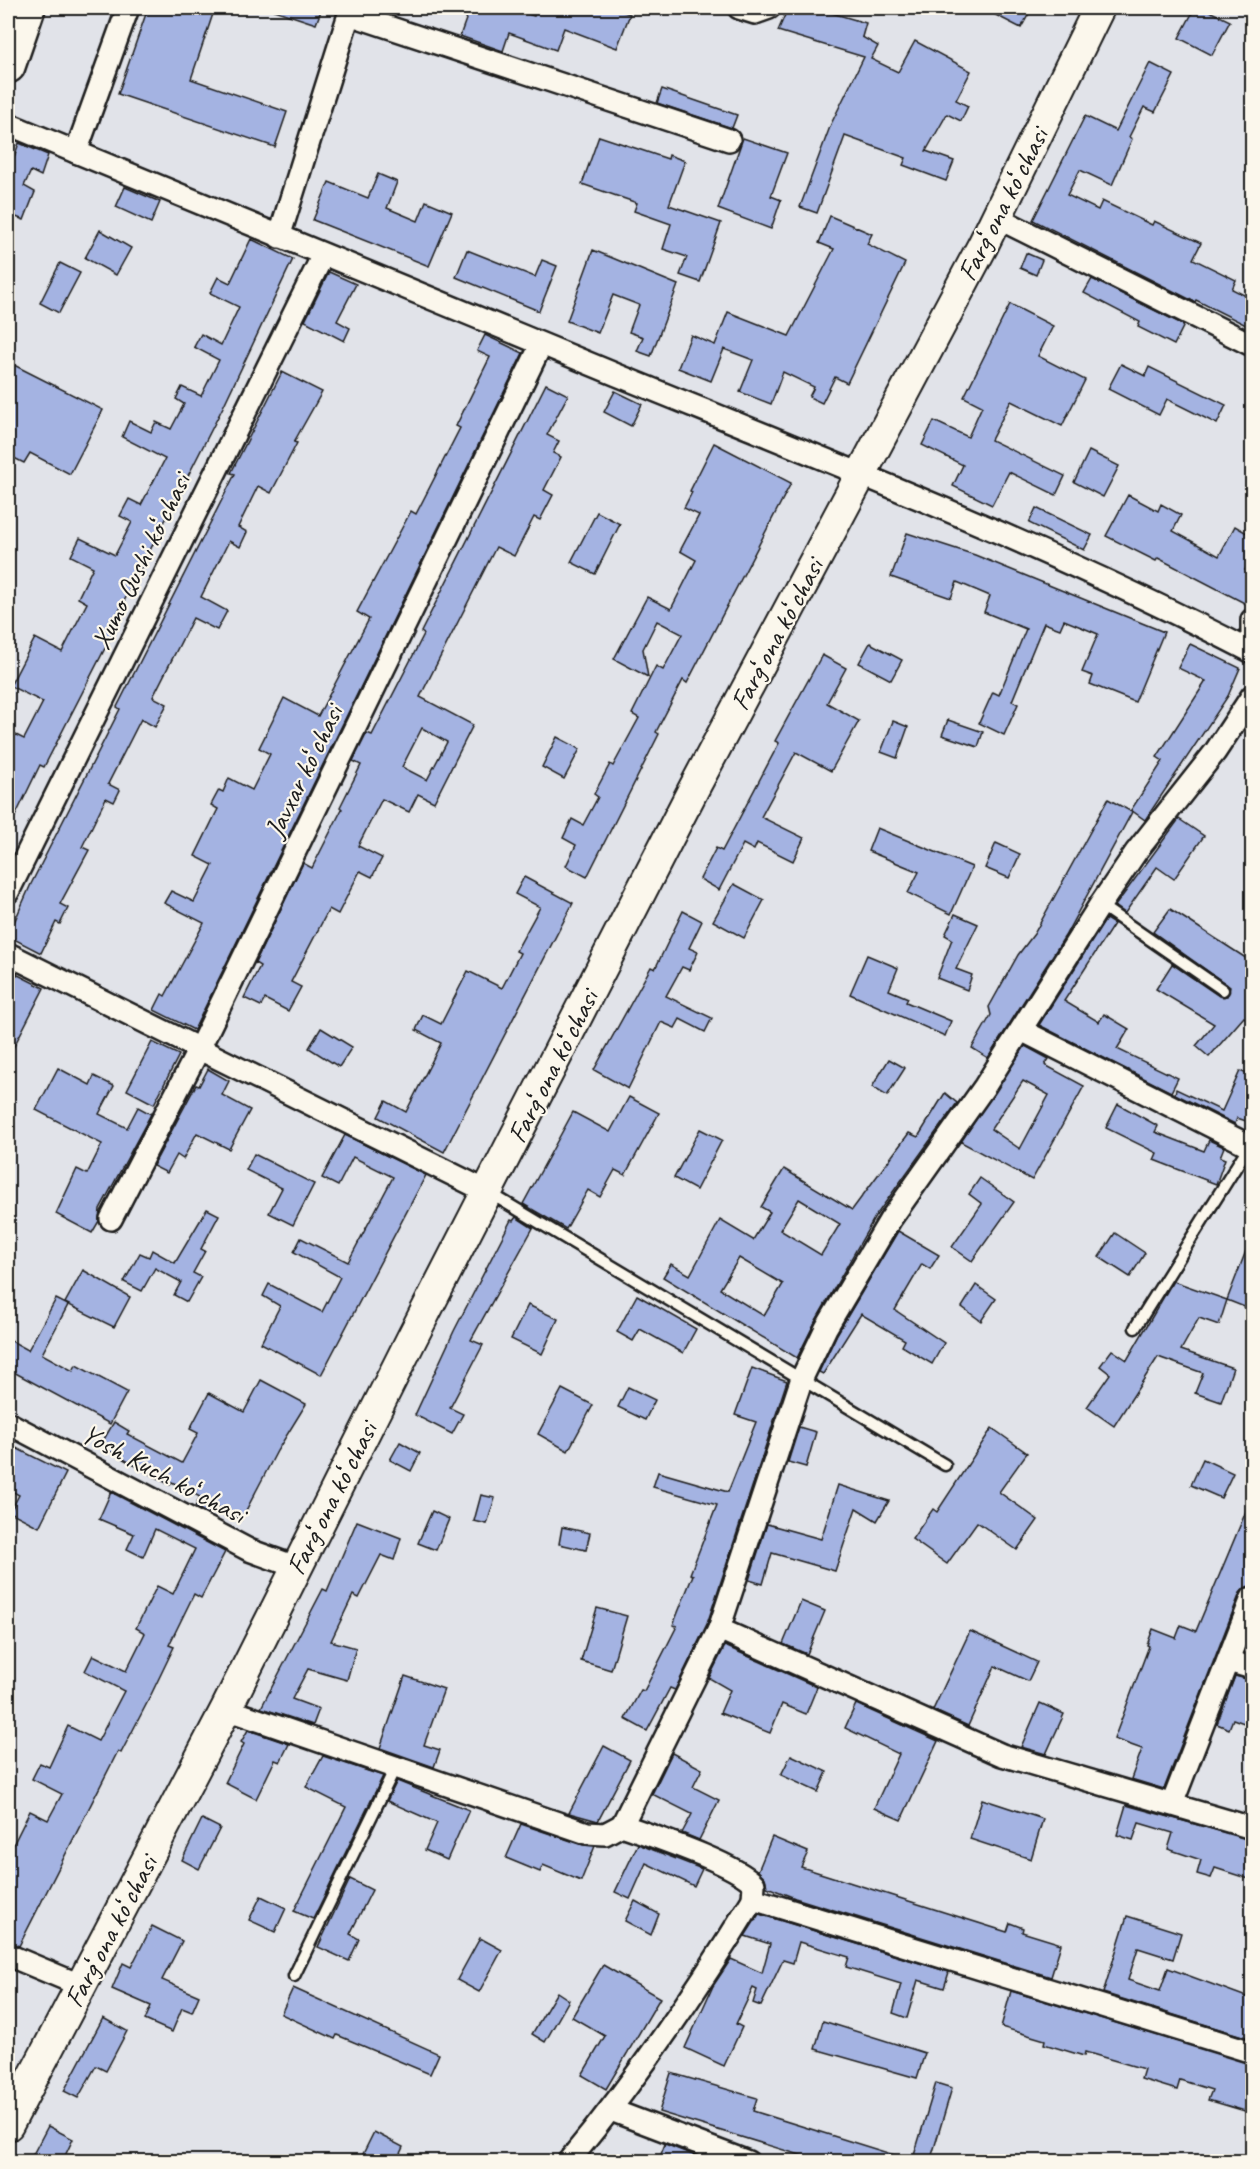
<svg xmlns="http://www.w3.org/2000/svg" width="1260" height="2169" viewBox="0 0 1260 2169" font-family="Caveat,sans-serif">
<style>
.building{fill:#a4b3e2;stroke:#1c1c1c;stroke-width:1.5;fill-rule:evenodd}
.lines{fill:none;stroke-linecap:round;stroke-linejoin:round}
.lane-casing{stroke:#1c1c1c;stroke-width:15}
.street-casing{stroke:#1c1c1c;stroke-width:26}
.secondary-casing{stroke:#1c1c1c;stroke-width:34}
.primary-casing{stroke:#1c1c1c;stroke-width:38}
.lane{stroke:#fbf7ec;stroke-width:10}
.street{stroke:#fbf7ec;stroke-width:21}
.secondary{stroke:#fbf7ec;stroke-width:30}
.primary{stroke:#fbf7ec;stroke-width:33}
.labels{text-anchor:middle;stroke-width:4.5;stroke-linejoin:round;paint-order:stroke}
.street-label{font-size:28px;fill:#1c1c1c;stroke:#fbf7ec}
</style>
<rect width="100%" height="100%" fill="#e1e3e9"/>
<filter id="ink" filterUnits="userSpaceOnUse"><feTurbulence type="fractalNoise" baseFrequency=".0167" numOctaves="2"/><feDisplacementMap in="SourceGraphic" scale="12" xChannelSelector="R" yChannelSelector="G"/><feConvolveMatrix kernelMatrix="1 2 1 2 8 2 1 2 1" color-interpolation-filters="sRGB"/></filter>
<g filter="url(#ink)">
<g class="building">
<polygon points="148,8 215,8 191,79 287,112 275,147 118,94"/>
<polygon points="275,8 322,8 316,24 274,10"/>
<polygon points="470,8 509,8 534,16 537,8 612,8 630,14 617,48 564,28 556,50 509,33 503,51 460,36"/>
<polygon points="788,8 815,8 866,23 862,37 878,46 871,59 898,72 915,41 971,71 956,100 968,106 961,121 947,114 926,151 954,161 946,181 903,165 906,158 845,136 817,213 800,207 831,124 864,57 778,31"/>
<polygon points="982,8 1032,8 1021,28"/>
<polygon points="1195,8 1203,8 1230,21 1212,55 1179,38"/>
<polygon points="1150,63 1174,75 1155,112 1144,107 1129,137 1132,139 1112,185 1080,170 1067,195 1098,210 1102,201 1152,225 1154,221 1201,243 1193,259 1236,280 1232,289 1252,299 1252,328 1196,300 1195,302 1033,220 1085,116 1116,131"/>
<polygon points="662,89 737,115 732,128 657,103"/>
<polygon points="599,136 668,159 669,155 685,161 669,205 721,223 700,282 680,275 687,257 663,249 671,224 634,211 637,203 582,184"/>
<polygon points="743,138 787,153 771,196 781,200 771,229 718,209"/>
<polygon points="19,143 48,155 41,176 31,171 24,186 35,192 24,220 8,214 8,174"/>
<polygon points="378,174 397,182 387,208 418,221 426,201 452,212 429,266 313,220 329,182 368,198"/>
<polygon points="125,187 160,202 151,223 116,207"/>
<polygon points="830,216 872,234 867,244 905,263 847,383 835,377 822,403 809,397 814,387 783,372 771,404 740,392 753,360 724,349 711,381 678,368 691,335 715,345 728,312 789,336 834,249 819,243"/>
<polygon points="100,230 131,248 116,275 85,258"/>
<polygon points="251,239 293,259 223,407 116,617 120,619 44,767 40,765 8,831 8,731 24,739 43,702 10,686 35,638 62,652 87,603 78,598 93,567 71,556 80,538 115,555 132,522 120,516 129,499 141,505 165,459 122,437 129,421 151,432 156,422 171,429 184,404 176,399 182,387 201,396 219,360 194,347 201,334 221,345 239,307 210,293 218,277 230,283"/>
<polygon points="467,250 535,277 542,260 557,266 539,311 456,277"/>
<polygon points="593,250 678,285 651,356 637,351 643,337 629,332 639,305 613,295 598,333 567,321"/>
<polygon points="1026,253 1042,260 1036,275 1020,268"/>
<polygon points="60,263 80,273 59,313 40,303"/>
<polygon points="329,272 356,284 337,321 350,328 344,341 305,321"/>
<polygon points="1092,279 1184,325 1174,345 1138,327 1140,322 1084,293"/>
<polygon points="1010,304 1053,326 1038,356 1085,380 1062,426 1011,401 991,440 1065,476 1056,495 1009,472 992,505 953,486 963,465 922,445 934,421 968,437 982,406 964,397"/>
<polygon points="485,335 523,353 194,1030 154,1010 162,994 165,996 204,923 164,903 171,891 194,902 213,865 195,856 218,809 211,805 219,790 223,792 229,778 252,790 270,754 259,748 284,698 318,716 369,619 357,612 411,511 416,514 460,428 456,426 490,357 477,351"/>
<polygon points="12,364 103,410 70,474 30,453 24,463 8,455 8,373"/>
<polygon points="1121,364 1145,376 1149,367 1226,405 1217,424 1167,399 1159,415 1108,389"/>
<polygon points="282,372 322,392 294,442 297,443 271,493 258,486 238,527 247,532 240,547 229,541 201,597 227,611 217,630 193,618 153,697 167,704 155,727 141,719 108,784 120,790 114,802 106,798 82,847 89,850 60,904 68,908 60,924 56,922 41,953 8,936 31,884 120,709 117,707 235,474 231,473"/>
<path d="M 546,384 L 568,395 L 547,435 L 559,441 L 553,453 L 561,457 L 544,490 L 553,495 L 540,520 L 534,517 L 514,556 L 496,547 L 420,697 L 473,725 L 434,802 L 418,794 L 409,812 L 382,799 L 358,846 L 382,858 L 372,877 L 360,871 L 338,914 L 329,909 L 291,982 L 301,987 L 288,1011 L 265,999 L 261,1006 L 244,998 L 260,966 L 255,963 L 303,863 L 312,868 L 342,809 L 340,807 L 361,765 L 353,761 L 367,733 L 372,735 L 424,634 L 421,632 ZM 422,728 L 447,742 L 427,780 L 402,767 Z"/>
<polygon points="615,391 642,404 631,426 604,412"/>
<polygon points="714,443 791,483 687,683 683,680 656,732 659,734 587,877 566,866 576,845 563,838 572,819 583,825 598,797 594,794 610,764 613,766 639,718 632,714 656,666 663,670 682,634 657,621 643,649 648,677 614,659 647,597 671,609 696,560 680,551 699,515 684,508 692,492 690,491"/>
<polygon points="1089,451 1119,466 1103,497 1074,482"/>
<polygon points="1128,495 1158,511 1161,504 1181,515 1173,531 1219,556 1235,526 1252,536 1252,557 1245,570 1252,574 1252,607 1158,558 1156,561 1106,536"/>
<polygon points="1036,508 1092,535 1084,550 1029,523"/>
<polygon points="597,512 620,524 595,574 571,562"/>
<polygon points="907,533 975,555 1164,632 1135,702 1090,684 1093,676 1082,672 1098,634 1064,620 1060,629 1044,623 1012,701 1018,704 1004,735 979,723 993,692 999,695 1026,629 984,612 990,596 957,582 951,598 891,577"/>
<polygon points="870,643 902,660 891,680 859,663"/>
<polygon points="1190,644 1240,668 1228,696 1145,820 1131,810 1163,761 1157,757 1206,681 1178,668"/>
<polygon points="822,655 846,668 827,703 859,721 831,771 796,752 761,817 804,838 793,861 757,843 754,850 743,844 719,890 700,879 716,848 722,851 779,743 775,741"/>
<polygon points="948,720 983,732 978,747 942,735"/>
<polygon points="893,721 908,727 897,758 881,752"/>
<polygon points="557,737 580,749 564,779 542,767"/>
<polygon points="1108,799 1132,812 1065,936 988,1058 972,1048 991,1015 989,1007 1018,955 1034,934"/>
<polygon points="1179,819 1204,836 1174,879 1157,867 1125,913 1115,906"/>
<polygon points="877,828 972,867 951,914 908,893 919,872 868,851"/>
<polygon points="996,843 1020,854 1009,878 985,868"/>
<polygon points="524,877 573,903 444,1152 378,1117 386,1101 406,1112 441,1043 416,1030 423,1015 441,1024 468,971 502,988 520,953 516,951 540,907 515,894"/>
<polygon points="734,884 764,900 744,938 713,921"/>
<polygon points="1170,909 1252,962 1252,1022 1244,1017 1209,1057 1196,1046 1214,1024 1156,989 1172,964 1219,996 1227,996 1230,987 1153,932"/>
<polygon points="683,911 702,921 689,948 698,952 689,970 682,967 666,996 712,1018 705,1032 680,1019 675,1028 661,1022 628,1089 594,1070 651,967 655,969"/>
<polygon points="955,914 978,924 956,969 972,975 967,990 937,978 952,939 945,935"/>
<polygon points="1106,919 1114,924 1064,1001 1099,1022 1104,1014 1129,1029 1117,1049 1178,1078 1171,1092 1039,1025"/>
<polygon points="867,955 898,968 889,990 908,998 906,1002 951,1021 945,1036 850,994"/>
<polygon points="8,970 44,988 8,1058"/>
<polygon points="321,1028 352,1047 339,1067 309,1048"/>
<polygon points="152,1042 179,1055 154,1104 127,1090"/>
<path d="M 1025,1046 L 1049,1059 L 1045,1065 L 1084,1086 L 1032,1180 L 961,1142 ZM 1023,1081 L 1049,1095 L 1020,1149 L 991,1129 Z"/>
<polygon points="889,1059 905,1068 887,1096 872,1087"/>
<polygon points="58,1068 90,1085 94,1076 114,1086 99,1114 127,1128 138,1107 151,1114 100,1209 99,1221 92,1233 56,1214 77,1169 87,1174 102,1144 36,1110"/>
<polygon points="208,1069 229,1081 222,1095 250,1110 229,1149 197,1133 183,1159 177,1155 167,1173 153,1166 196,1085 199,1086"/>
<polygon points="1240,1071 1252,1076 1252,1123 1237,1118 1235,1124 1175,1094 1176,1089 1222,1111"/>
<path d="M 945,1093 L 957,1103 L 875,1217 L 815,1322 L 797,1358 L 663,1277 L 671,1264 L 690,1275 L 720,1220 L 753,1240 L 770,1212 L 761,1207 L 784,1169 L 852,1210 L 909,1133 L 918,1137 ZM 799,1199 L 840,1224 L 821,1255 L 780,1230 ZM 739,1258 L 783,1284 L 764,1316 L 720,1289 Z"/>
<polygon points="629,1097 659,1113 625,1175 615,1170 600,1197 588,1190 566,1229 523,1204 573,1112 610,1132"/>
<polygon points="1118,1104 1158,1126 1155,1132 1204,1151 1209,1140 1224,1147 1220,1157 1225,1159 1216,1184 1154,1160 1157,1153 1106,1128"/>
<polygon points="700,1129 722,1140 696,1190 674,1178"/>
<polygon points="345,1135 426,1175 321,1375 261,1343 280,1306 263,1296 269,1284 322,1312 340,1277 294,1252 301,1238 348,1262 393,1177 353,1157 338,1186 322,1178"/>
<polygon points="254,1154 314,1184 293,1225 269,1213 282,1188 246,1170"/>
<polygon points="980,1178 1014,1202 972,1261 952,1247 982,1204 969,1194"/>
<polygon points="207,1209 219,1215 201,1249 205,1251 193,1273 201,1277 187,1302 174,1295 181,1282 155,1268 142,1291 124,1282 140,1253 149,1257 152,1250 175,1263"/>
<polygon points="516,1217 533,1228 471,1340 483,1345 450,1408 463,1414 452,1434 415,1415 454,1331 511,1220 513,1221"/>
<polygon points="898,1231 939,1255 930,1269 922,1264 895,1310 944,1343 932,1364 902,1346 905,1340 861,1314 823,1374 819,1372 837,1334"/>
<polygon points="1115,1233 1145,1253 1130,1277 1099,1257"/>
<polygon points="1251,1238 1252,1238 1252,1310 1227,1300"/>
<polygon points="83,1270 130,1297 114,1327 65,1303"/>
<polygon points="1173,1281 1227,1300 1219,1325 1199,1318 1181,1350 1233,1368 1221,1402 1195,1393 1203,1373 1158,1357 1114,1426 1087,1407 1110,1374 1100,1366 1112,1350 1127,1360"/>
<polygon points="976,1285 996,1299 981,1321 962,1307"/>
<polygon points="637,1295 696,1329 683,1353 640,1329 633,1341 617,1332"/>
<polygon points="56,1299 68,1305 42,1354 73,1371 76,1365 127,1392 110,1424 8,1369 8,1339 28,1350"/>
<polygon points="528,1305 558,1319 542,1354 511,1339"/>
<polygon points="752,1368 787,1381 707,1624 675,1690 670,1688 647,1731 625,1719 641,1690 644,1691 677,1626 673,1625 693,1575 690,1574 717,1505 653,1487 658,1472 728,1492 756,1422 735,1415"/>
<polygon points="261,1380 306,1404 277,1451 241,1520 213,1505 208,1514 195,1507 200,1497 172,1482 170,1485 100,1446 114,1422 129,1431 127,1434 182,1463 198,1433 190,1429 209,1393 244,1412"/>
<polygon points="628,1387 655,1400 645,1420 618,1407"/>
<polygon points="562,1389 593,1405 568,1451 538,1434"/>
<polygon points="799,1427 816,1432 806,1467 788,1462"/>
<polygon points="992,1428 1027,1453 999,1492 1038,1520 1017,1550 977,1522 947,1564 912,1539 933,1509 937,1512"/>
<polygon points="400,1442 420,1453 411,1471 390,1460"/>
<polygon points="8,1444 66,1473 39,1527 10,1512 19,1495 8,1489"/>
<polygon points="1203,1459 1233,1473 1221,1498 1191,1485"/>
<polygon points="838,1485 889,1501 877,1521 856,1508 835,1571 772,1553 763,1584 749,1580 767,1524 821,1539"/>
<polygon points="111,1492 225,1552 201,1598 194,1594 169,1645 174,1647 147,1703 121,1753 118,1751 19,1946 8,1942 8,1855 30,1811 48,1820 62,1794 32,1779 40,1763 49,1767 68,1726 98,1741 124,1691 85,1671 93,1655 126,1671 145,1633 136,1628 157,1586 173,1594 195,1549 155,1529 143,1557 127,1549 134,1534 99,1519"/>
<polygon points="481,1495 495,1498 487,1524 474,1521"/>
<polygon points="1252,1497 1252,1586 1245,1588 1240,1593 1164,1789 1131,1779 1142,1749 1114,1739 1149,1646 1147,1645 1153,1629 1176,1638 1181,1625 1196,1631"/>
<polygon points="432,1511 449,1519 436,1550 418,1543"/>
<polygon points="357,1521 401,1538 394,1560 381,1555 359,1598 353,1595 331,1641 356,1648 347,1680 308,1669 292,1699 319,1709 313,1725 261,1708 323,1589 327,1591"/>
<polygon points="562,1527 590,1533 586,1550 559,1544"/>
<polygon points="801,1601 825,1611 807,1654 783,1644"/>
<polygon points="597,1608 627,1616 611,1670 581,1661"/>
<polygon points="970,1631 1037,1662 1028,1681 995,1666 968,1726 933,1710"/>
<polygon points="1252,1632 1252,1655 1245,1653"/>
<polygon points="725,1646 817,1687 806,1714 782,1704 770,1733 720,1713 730,1690 709,1678"/>
<polygon points="405,1676 444,1689 424,1745 440,1750 434,1767 380,1748"/>
<polygon points="1235,1676 1252,1680 1252,1726 1233,1719 1229,1729 1217,1724"/>
<polygon points="1040,1703 1064,1714 1046,1754 1021,1747"/>
<polygon points="856,1704 938,1741 901,1820 874,1808 899,1754 845,1728"/>
<polygon points="248,1730 289,1744 280,1762 275,1760 256,1799 225,1783 244,1744 241,1742"/>
<polygon points="604,1746 630,1760 598,1821 569,1813"/>
<polygon points="672,1753 702,1769 693,1787 719,1800 699,1840 682,1833 692,1814 652,1794"/>
<polygon points="791,1755 827,1772 818,1792 781,1775"/>
<polygon points="323,1756 383,1776 313,1919 294,1911 346,1807 306,1787"/>
<polygon points="397,1781 469,1810 447,1860 425,1850 437,1823 387,1801"/>
<polygon points="982,1799 1043,1819 1031,1859 970,1839"/>
<polygon points="1126,1805 1252,1840 1252,1880 1215,1868 1211,1878 1197,1874 1201,1860 1168,1849 1173,1833 1139,1823 1133,1840 1117,1835"/>
<polygon points="202,1819 220,1828 199,1869 182,1860"/>
<polygon points="521,1824 583,1845 595,1846 581,1881 543,1865 540,1872 506,1858"/>
<polygon points="772,1837 808,1852 801,1867 1007,1932 1010,1923 1023,1928 1022,1932 1061,1944 1051,1977 795,1898 767,1887 765,1878 758,1871"/>
<polygon points="638,1844 702,1869 694,1886 646,1863 630,1899 615,1892"/>
<polygon points="350,1879 372,1890 350,1934 359,1939 349,1961 318,1947"/>
<polygon points="261,1896 286,1908 275,1932 249,1920"/>
<polygon points="635,1901 659,1914 651,1935 625,1921"/>
<polygon points="759,1914 949,1972 944,1988 918,1980 907,2018 893,2013 901,1984 846,1967 849,1957 799,1942 793,1963 783,1960 761,2006 753,2003 757,1990 753,1988 736,2024 742,2027 724,2066 685,2048 713,1986 731,1959 762,1973 770,1944 745,1936"/>
<polygon points="1127,1916 1181,1933 1173,1959 1138,1948 1128,1980 1160,1991 1168,1968 1252,1999 1252,2039 1103,1993"/>
<polygon points="152,1926 182,1941 162,1980 199,1996 192,2012 182,2008 172,2032 145,2020 151,2006 112,1989 123,1963 131,1967"/>
<polygon points="480,1938 502,1950 479,1992 457,1980"/>
<polygon points="603,1965 660,1998 606,2089 582,2075 605,2036 572,2017"/>
<polygon points="293,1988 439,2054 430,2074 337,2035 335,2039 281,2014"/>
<polygon points="1011,1991 1252,2064 1252,2085 1245,2111 1208,2100 1212,2090 1180,2080 1177,2090 1141,2079 1144,2069 1085,2052 1084,2056 1044,2044 1045,2040 1001,2027"/>
<polygon points="557,1992 569,2000 545,2042 532,2034"/>
<polygon points="103,2018 127,2031 106,2071 96,2066 78,2098 64,2091"/>
<polygon points="823,2021 925,2053 917,2078 815,2049"/>
<polygon points="671,2073 757,2098 753,2111 904,2158 904,2162 823,2162 659,2112"/>
<polygon points="936,2083 952,2088 930,2162 912,2162"/>
<polygon points="48,2126 73,2139 62,2162 29,2162"/>
<polygon points="374,2132 403,2147 396,2162 359,2162"/>
<polygon points="665,2144 711,2162 658,2162"/>
</g>
<g class="lines">
<g class="lane-casing">
<g id="lane">
<polyline points="1100,905 1223,990"/>
<polyline points="488,1192 945,1465"/>
<polyline points="1135,1328 1249,1146"/>
<polyline points="294,1976 395,1768"/>
</g>
</g>
<g class="street-casing">
<g id="street">
<polyline points="739,8 755,13 769,8"/>
<polyline points="349,14 729,140"/>
<path d="M 8,124 C 210,209 413,293 617,375 C 831,462 1048,546 1252,652"/>
<polyline points="76,152 128,8"/>
<polyline points="996,217 1252,345"/>
<polyline points="279,237 351,8"/>
<polyline points="1252,620 1252,638"/>
<polyline points="8,892 323,255"/>
<polyline points="8,954 488,1192"/>
<polyline points="1021,1030 1252,1147"/>
<polyline points="111,1219 199,1049 541,345"/>
<polyline points="8,1423 249,1550 296,1567"/>
<polyline points="719,1629 1002,1755 1252,1828"/>
<polyline points="1228,1661 1252,1668"/>
<path d="M 226,1709 L 587,1833 L 605,1834 L 622,1825 C 652,1836 735,1863 754,1884 L 753,1899 L 1252,2052"/>
<polyline points="1172,1804 1252,1598"/>
<polyline points="622,1825 719,1629 802,1378 826,1328 890,1220 985,1086 1100,905 1136,852 1215,752 1252,696"/>
<polyline points="8,1955 82,1986"/>
<polyline points="611,2110 748,2162"/>
<path d="M 568,2162 C 637,2079 697,1991 753,1899"/>
</g>
</g>
<g class="secondary-casing">
<polyline id="secondary" points="8,2125 226,1709 412,1338 693,790 983,245 1099,8"/>
</g>
<g class="primary-casing">
<polyline id="primary" points="8,66 28,8"/>
</g>
<use href="#lane" class="lane"/>
<use href="#street" class="street"/>
<use href="#secondary" class="secondary"/>
<use href="#primary" class="primary"/>
</g>
</g>
<g class="labels">
<g class="street-label">
<text transform="translate(1002 204) rotate(-63)" y="10">Fargʻona koʻchasi</text>
<text transform="translate(140 561) rotate(-64)" y="10">Xumo Qushi koʻchasi</text>
<text transform="translate(776 634) rotate(-62)" y="10">Fargʻona koʻchasi</text>
<text transform="translate(303 771) rotate(-64)" y="10">Javxar koʻchasi</text>
<text transform="translate(552 1066) rotate(-63)" y="10">Fargʻona koʻchasi</text>
<text transform="translate(164 1473) rotate(28)" y="10">Yosh Kuch koʻchasi</text>
<text transform="translate(331 1498) rotate(-63)" y="10">Fargʻona koʻchasi</text>
<text transform="translate(110 1931) rotate(-62)" y="10">Fargʻona koʻchasi</text>
</g>
</g>
<rect width="1260" height="2169" fill="none" stroke="#fbf7ec" stroke-width="30"/>
<rect x="15" y="15" width="1230" height="2139" fill="none" stroke="#1c1c1c" stroke-width="2" filter="url(#ink)"/>
</svg>
